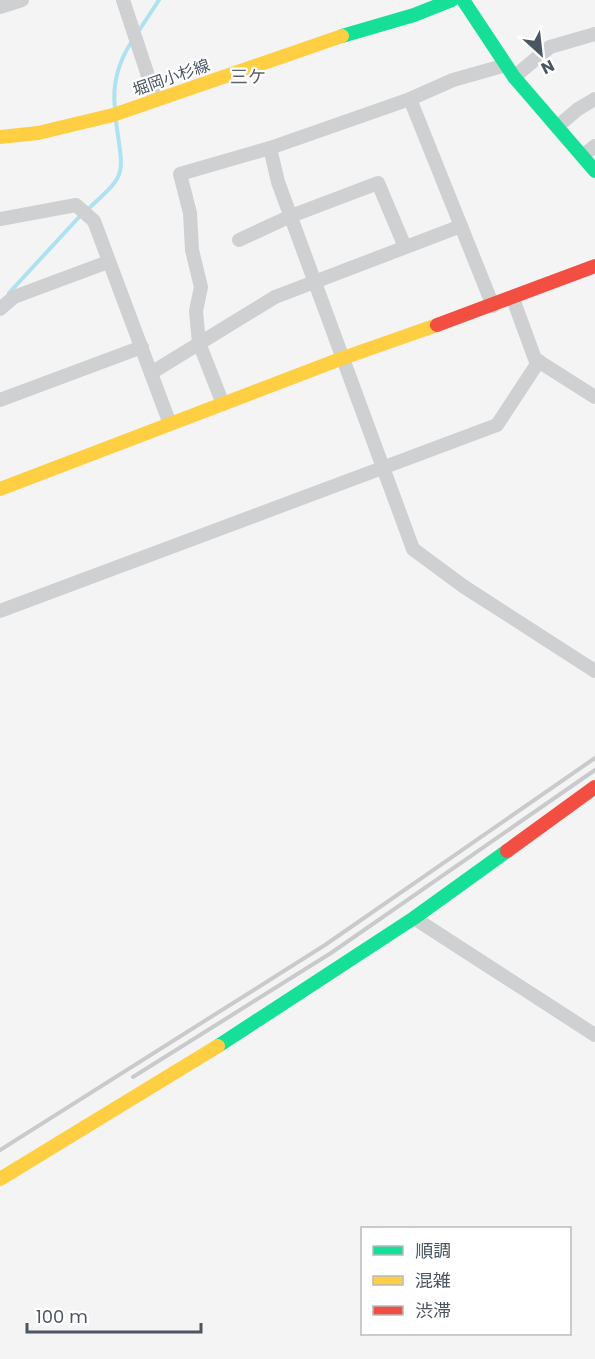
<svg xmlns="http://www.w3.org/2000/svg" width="595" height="1359" viewBox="0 0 595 1359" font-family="Poppins,'Noto Sans JP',sans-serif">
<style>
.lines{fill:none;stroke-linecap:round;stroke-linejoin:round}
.stream{stroke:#aee2f0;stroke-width:4}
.street{stroke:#ced0d2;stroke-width:14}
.fast{stroke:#16e098;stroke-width:14}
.slow{stroke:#ffcf43;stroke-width:14}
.jam{stroke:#f24e42;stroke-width:14}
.rail{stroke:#c9cacc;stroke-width:4}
.labels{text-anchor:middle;stroke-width:4.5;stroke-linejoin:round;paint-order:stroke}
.street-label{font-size:16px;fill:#4a5661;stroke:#fff}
.neighbourhood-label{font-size:18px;fill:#5f6368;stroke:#fff}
</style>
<rect width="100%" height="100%" fill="#f4f4f4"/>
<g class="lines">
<g class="stream">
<polyline points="138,32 159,0"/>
<path d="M 115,108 C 112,84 119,61 132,41"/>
<path d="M 87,210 C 129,172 123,176 116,121"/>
<polyline points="9,293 81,215"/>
</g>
<g class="street">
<polyline points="123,0 156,100"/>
<polyline points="0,7 22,0"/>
<polyline points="514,77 550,47 595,34"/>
<polyline points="410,99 493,306"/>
<polyline points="557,127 578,109 595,99"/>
<polyline points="270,148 278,182 413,549 463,586 595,671"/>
<polyline points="582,156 595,146"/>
<polyline points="0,219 76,205 94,221 170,424"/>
<polyline points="239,240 291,216 378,183 405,247"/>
<polyline points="513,299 535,359 595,397"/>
<polyline points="0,309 14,297 108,262"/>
<polyline points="151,373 275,297 461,226"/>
<polyline points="0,400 142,347"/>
<polyline points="223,404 199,343 196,311 201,287 192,250 190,213 180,174 270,148 410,99 453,80 506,65"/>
<polyline points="0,611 497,425 539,361"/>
<polyline points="414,918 595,1035"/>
</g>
<g class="fast">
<polyline points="463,0 514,77 595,171"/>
<polyline points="342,36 414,15 452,0"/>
<polyline points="218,1046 414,918 507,851"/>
</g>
<g class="slow">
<polyline points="0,137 38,133 113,115 342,36"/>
<polyline points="0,489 343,358 437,325"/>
<polyline points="0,1179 218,1046"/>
</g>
<g class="jam">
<polyline points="437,325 595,266"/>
<polyline points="507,851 595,787"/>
</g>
<g class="rail">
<polyline points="133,1077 331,953 595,770"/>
<polyline points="0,1150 325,945 595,758"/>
</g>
</g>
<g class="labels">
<g class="street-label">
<text transform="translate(171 77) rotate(-19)" y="6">堀岡小杉線</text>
</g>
<g class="neighbourhood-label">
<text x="248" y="83">三ケ</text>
</g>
</g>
<rect x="361" y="1227" width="210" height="108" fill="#ffffff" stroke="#b7bbc0" stroke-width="1.5"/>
<rect x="373" y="1246" width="30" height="9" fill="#16e098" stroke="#b7bbc0" stroke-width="1.5"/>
<text x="415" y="1257" font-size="18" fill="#4a5661">順調</text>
<rect x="373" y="1276" width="30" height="9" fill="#ffcf43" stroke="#b7bbc0" stroke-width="1.5"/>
<text x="415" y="1287" font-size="18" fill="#4a5661">混雑</text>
<rect x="373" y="1306" width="30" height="9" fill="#f24e42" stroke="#b7bbc0" stroke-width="1.5"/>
<text x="415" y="1317" font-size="18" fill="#4a5661">渋滞</text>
<g transform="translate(541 54) rotate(153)" stroke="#ffffff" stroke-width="4.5" paint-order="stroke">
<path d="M0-4.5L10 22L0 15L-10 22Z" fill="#4a5661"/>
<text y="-9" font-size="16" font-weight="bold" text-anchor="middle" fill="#4a5661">N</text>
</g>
<path d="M27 1323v9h174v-9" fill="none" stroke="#4a5661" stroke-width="3"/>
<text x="36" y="1323" font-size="18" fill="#4a5661" stroke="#ffffff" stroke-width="4.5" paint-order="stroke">100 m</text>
</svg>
